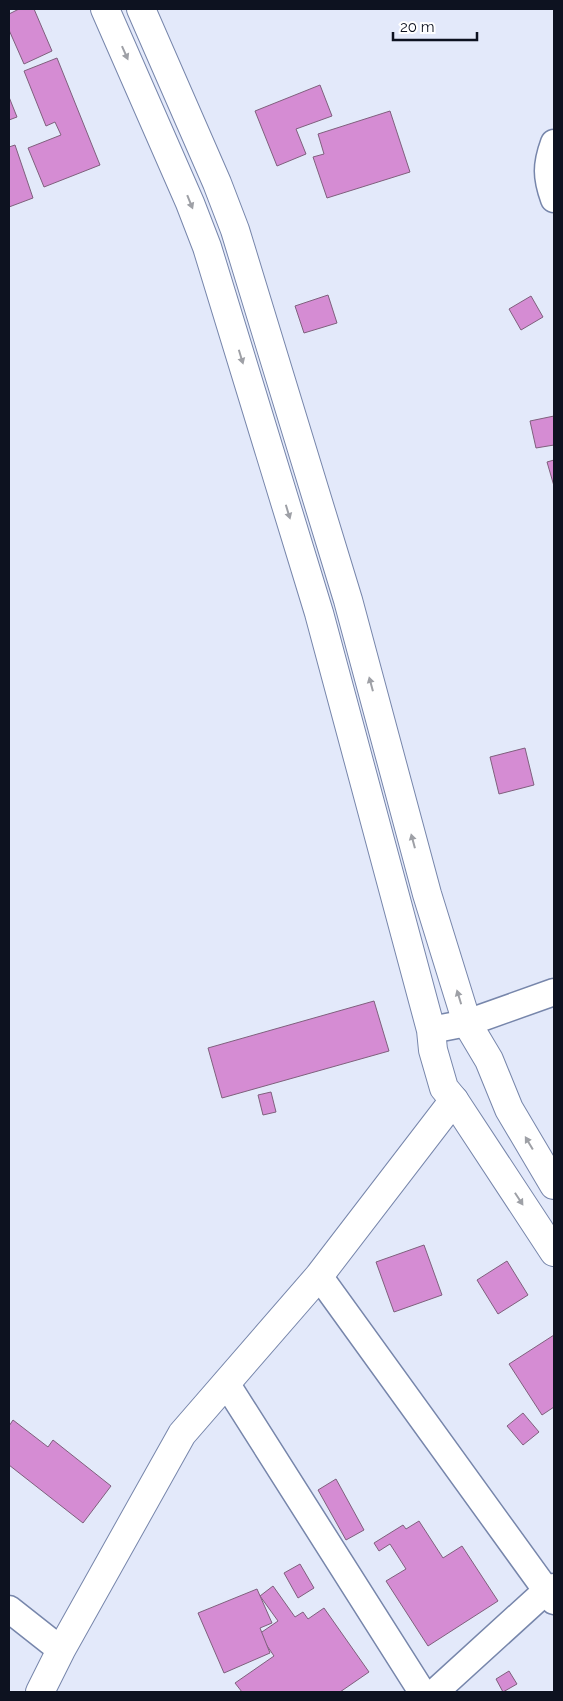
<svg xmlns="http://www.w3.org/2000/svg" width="563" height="1701" viewBox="0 0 563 1701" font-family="Raleway,sans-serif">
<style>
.building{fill:#d58cd3;stroke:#7f607d}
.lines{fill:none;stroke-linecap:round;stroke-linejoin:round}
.street-casing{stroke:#7786ab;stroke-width:29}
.secondary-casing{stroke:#7786ab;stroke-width:30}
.primary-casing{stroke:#7786ab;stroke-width:30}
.street{stroke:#fff;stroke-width:26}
.secondary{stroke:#fff;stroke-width:28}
.primary{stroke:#fff;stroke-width:28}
.oneway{fill:#9ea0a6}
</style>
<rect width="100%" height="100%" fill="#e3e9fa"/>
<g class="building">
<polygon points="19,9 34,9 52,51 24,64 9,30 9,14"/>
<polygon points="57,58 100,165 44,187 28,148 61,135 55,122 46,126 24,71"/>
<polygon points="320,85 332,116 296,129 306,154 277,166 255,111"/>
<polygon points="9,97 17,117 9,120"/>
<polygon points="390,111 410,172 327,198 313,157 324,154 318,134"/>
<polygon points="15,145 33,198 9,207 9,147"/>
<polygon points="328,295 337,323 304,333 295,306"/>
<polygon points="531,296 543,317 521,330 509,309"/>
<polygon points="554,416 554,445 536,448 530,421"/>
<polygon points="554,460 554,486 547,462"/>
<polygon points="525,748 534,785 499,794 490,757"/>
<polygon points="374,1001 389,1051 222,1098 208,1048"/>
<polygon points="271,1092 276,1112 263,1115 258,1095"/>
<polygon points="424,1245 442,1295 394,1312 376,1262"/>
<polygon points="507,1261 528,1295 498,1314 477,1280"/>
<polygon points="554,1335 554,1407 542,1415 509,1364"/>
<polygon points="523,1413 539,1432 523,1445 507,1426"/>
<polygon points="13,1420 48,1447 53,1440 111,1486 83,1523 9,1465 9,1426"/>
<polygon points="336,1479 364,1530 346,1540 318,1490"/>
<polygon points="419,1521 443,1558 462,1546 498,1601 428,1646 386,1581 406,1569 390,1544 379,1551 374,1543 403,1525 406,1529"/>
<polygon points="300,1564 314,1588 298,1598 284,1573"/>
<polygon points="273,1586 295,1617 303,1612 308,1619 324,1608 369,1672 340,1692 242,1692 235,1683 274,1656 259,1634 278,1621 260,1596"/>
<polygon points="257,1589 272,1623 260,1628 270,1653 224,1673 198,1613"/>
<polygon points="509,1671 517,1684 503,1692 496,1679"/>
</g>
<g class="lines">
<g class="street-casing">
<g id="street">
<path d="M 554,143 C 546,165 546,177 554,199"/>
<polyline points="431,1030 467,1023 554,992"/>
<polyline points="319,1276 554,1601"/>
<polyline points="226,1383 422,1692"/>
<polyline points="9,1609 61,1650"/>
<polyline points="435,1692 547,1590 554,1587"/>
</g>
</g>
<g class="secondary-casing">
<polyline id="secondary" points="40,1692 61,1650 182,1434 319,1276 454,1100"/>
</g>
<g class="primary-casing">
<g id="primary">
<polyline points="105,9 190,203 207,247 319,613 431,1030 433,1050 444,1088 454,1100 554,1252"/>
<polyline points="141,9 217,183 235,230 348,600 427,894 467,1023 489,1060 509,1109 554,1185"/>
</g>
</g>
<use href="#street" class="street"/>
<use href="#secondary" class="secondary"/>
<use href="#primary" class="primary"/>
</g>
<defs><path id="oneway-solid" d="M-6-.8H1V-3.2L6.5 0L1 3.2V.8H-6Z" transform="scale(1.25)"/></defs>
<g class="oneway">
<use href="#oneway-solid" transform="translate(125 53) rotate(66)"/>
<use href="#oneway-solid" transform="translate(190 202) rotate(68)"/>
<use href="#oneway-solid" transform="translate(241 357) rotate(73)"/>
<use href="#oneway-solid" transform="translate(288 512) rotate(73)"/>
<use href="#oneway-solid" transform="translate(371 684) rotate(-105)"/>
<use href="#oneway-solid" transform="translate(413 841) rotate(-105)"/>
<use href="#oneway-solid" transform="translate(459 997) rotate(-107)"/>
<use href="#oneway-solid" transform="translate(529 1143) rotate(-121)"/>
<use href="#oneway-solid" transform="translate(519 1199) rotate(57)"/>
</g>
<rect width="563" height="1701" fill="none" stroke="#0d1220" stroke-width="20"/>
<path d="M393 32v8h84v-8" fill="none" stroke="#0d1220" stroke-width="2.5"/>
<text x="400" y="32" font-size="15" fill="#0d1220" stroke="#ffffff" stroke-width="4" paint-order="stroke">20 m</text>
</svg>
